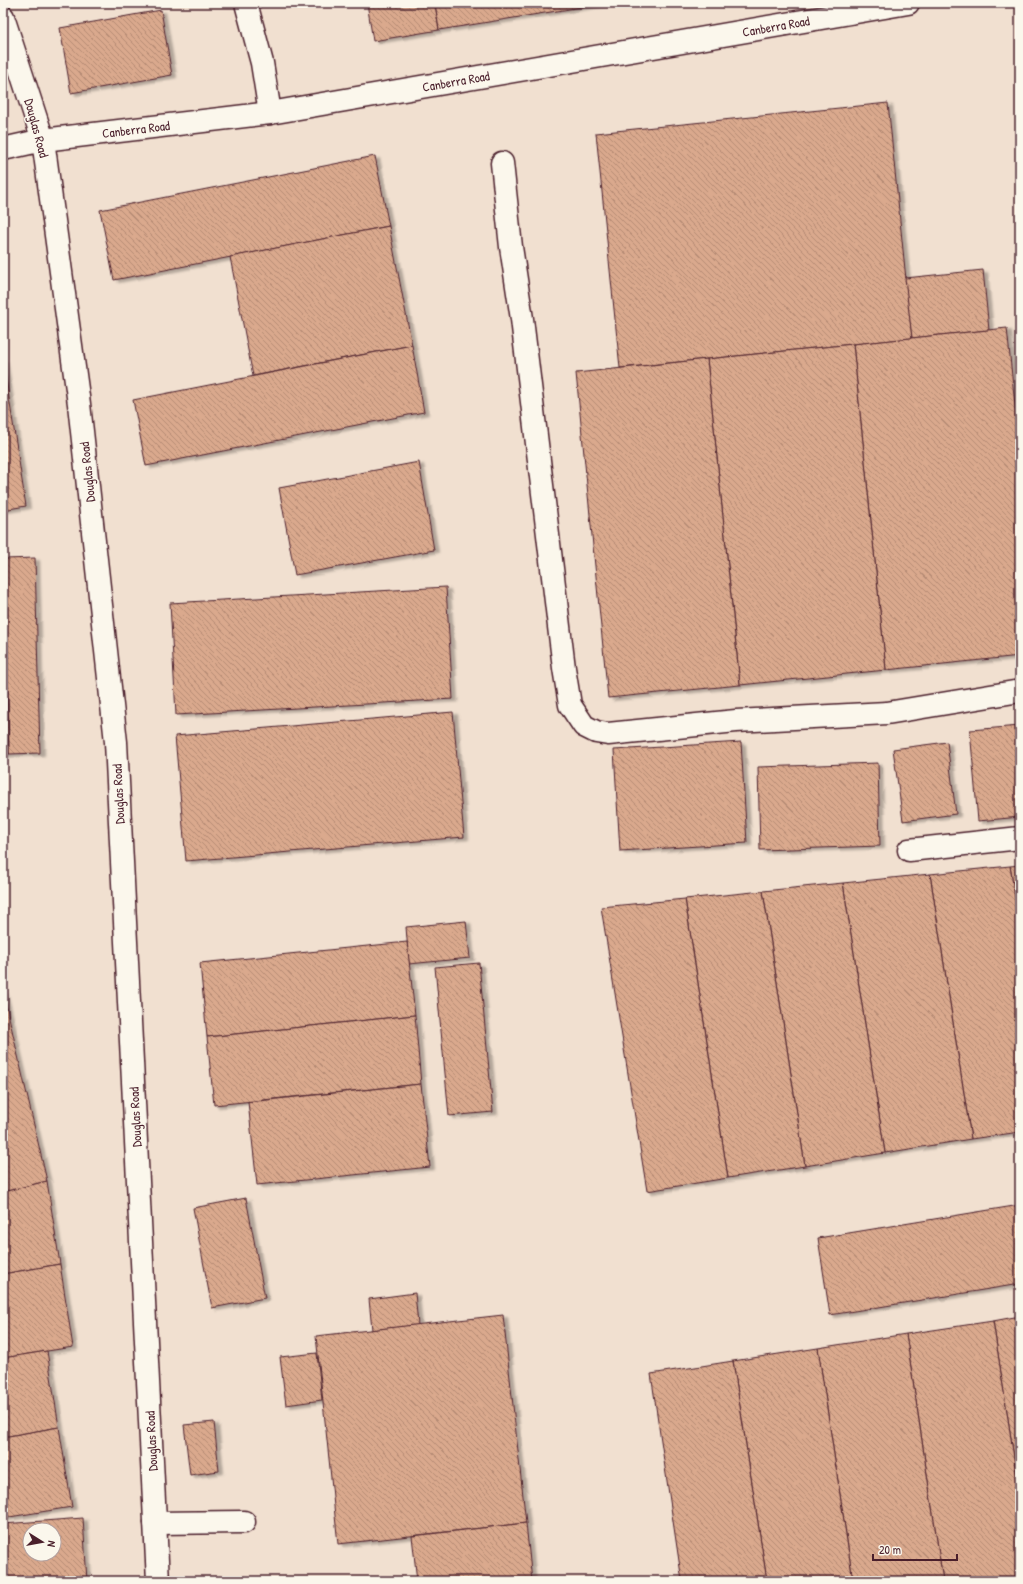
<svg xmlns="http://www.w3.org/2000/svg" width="1023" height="1584" viewBox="0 0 1023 1584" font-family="'Patrick Hand',sans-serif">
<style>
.built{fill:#f1e0d0;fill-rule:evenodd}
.building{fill:url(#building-back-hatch);stroke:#4a1f2b;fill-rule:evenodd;filter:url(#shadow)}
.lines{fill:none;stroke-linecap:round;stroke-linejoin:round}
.minor-casing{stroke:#4a1f2b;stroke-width:25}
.minor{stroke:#fbf7ec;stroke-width:22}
.labels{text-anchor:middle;stroke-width:3;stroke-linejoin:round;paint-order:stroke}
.street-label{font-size:13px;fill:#4a1f2b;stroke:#fbf7ec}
</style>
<defs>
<pattern id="building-back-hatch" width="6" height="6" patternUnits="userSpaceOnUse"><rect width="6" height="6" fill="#daa98d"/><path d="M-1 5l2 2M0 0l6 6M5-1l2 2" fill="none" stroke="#b38973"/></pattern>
<filter id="shadow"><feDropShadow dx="4.5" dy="2.5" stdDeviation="1" flood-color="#0004"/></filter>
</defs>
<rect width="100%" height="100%" fill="#fbf7ec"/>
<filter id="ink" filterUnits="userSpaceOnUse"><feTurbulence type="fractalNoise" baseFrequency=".025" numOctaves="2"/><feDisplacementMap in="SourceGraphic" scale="8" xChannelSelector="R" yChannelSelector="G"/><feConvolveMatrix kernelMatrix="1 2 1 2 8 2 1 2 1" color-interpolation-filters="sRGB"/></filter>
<g filter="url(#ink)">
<path class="built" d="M 3,3 L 1020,3 L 1020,1581 L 3,1581 ZM 30,1530 L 54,1530 L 54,1554 L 30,1554 Z"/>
<g class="building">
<polygon points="367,3 435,3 439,30 373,41"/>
<polygon points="435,3 607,3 439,30"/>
<polygon points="161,10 172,75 71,93 60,28"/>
<polygon points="888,103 912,338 620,368 596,133"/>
<polygon points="375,156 389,226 114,280 100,210"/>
<polygon points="389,226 412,345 253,376 230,257"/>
<polygon points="983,270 989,330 912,338 905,278"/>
<polygon points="1007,328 1020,453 1020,656 886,670 853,344"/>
<polygon points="853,344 886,670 740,685 707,359"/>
<polygon points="412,345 424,412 146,466 133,400"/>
<polygon points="3,359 26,506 3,510"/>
<polygon points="707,359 740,685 608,698 576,373"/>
<polygon points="419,462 434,550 295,575 279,488"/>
<polygon points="35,558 40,753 9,754 4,559"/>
<polygon points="3,559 9,754 3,755"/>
<polygon points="446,587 453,699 176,715 170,603"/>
<polygon points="453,712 464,837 186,861 175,736"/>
<polygon points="1020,726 1020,817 978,821 970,730"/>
<polygon points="741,742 747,843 620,851 614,750"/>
<polygon points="947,742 956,814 903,821 893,749"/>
<polygon points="878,763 880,846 760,850 758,767"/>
<polygon points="1020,865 1020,928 1010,866"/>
<polygon points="1010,866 1020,928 1020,1132 971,1139 930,874"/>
<polygon points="930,874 971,1139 885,1153 843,883"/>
<polygon points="843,883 885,1153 805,1166 763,891"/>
<polygon points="763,891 805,1166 728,1178 685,899"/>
<polygon points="685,899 728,1178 647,1191 601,907"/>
<polygon points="466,921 470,958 409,964 406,927"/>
<polygon points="407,942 415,1015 207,1037 200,963"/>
<polygon points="479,963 493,1112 449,1116 435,967"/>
<polygon points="3,991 47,1181 3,1192"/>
<polygon points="415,1015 421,1084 214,1105 207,1037"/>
<polygon points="421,1084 430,1167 257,1185 248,1102"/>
<polygon points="47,1181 60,1264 3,1274 3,1192"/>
<polygon points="246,1198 265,1298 212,1308 193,1208"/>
<polygon points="1020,1205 1020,1284 830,1315 818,1238"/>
<polygon points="60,1264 73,1347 3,1358 3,1274"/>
<polygon points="415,1293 418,1325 372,1330 369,1299"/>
<polygon points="503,1315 526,1523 338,1544 316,1336"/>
<polygon points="1020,1316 1020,1497 993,1321"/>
<polygon points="993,1321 1020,1497 1020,1581 943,1581 906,1334"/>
<polygon points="906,1334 943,1581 853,1581 818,1348"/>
<polygon points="818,1348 853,1581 767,1581 733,1361"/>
<polygon points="47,1351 59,1427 3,1437 3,1358"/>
<polygon points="317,1353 322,1400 286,1405 280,1357"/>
<polygon points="733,1361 767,1581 682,1581 651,1374"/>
<polygon points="214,1422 219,1471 190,1475 184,1425"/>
<polygon points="59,1427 72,1507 3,1518 3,1437"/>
<path d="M 83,1518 L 87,1581 L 3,1581 L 3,1524 ZM 30,1530 L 54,1530 L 54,1554 L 30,1554 Z"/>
<polygon points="526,1523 532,1581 417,1581 412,1536"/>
</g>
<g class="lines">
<g class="minor-casing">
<g id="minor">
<polyline points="246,3 262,63 270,113"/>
<polyline points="3,17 43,140 79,404 116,742 158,1581"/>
<polyline points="3,149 43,140 270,113 908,3"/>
<polyline points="502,163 511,247 522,319 564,668 570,705 584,726 596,732 608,734 736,721 887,713 1020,691"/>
<polyline points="909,850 1020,838"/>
<polyline points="155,1523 244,1522"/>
</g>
</g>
<use href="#minor" class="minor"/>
</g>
</g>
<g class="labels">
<g class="street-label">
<text transform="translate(776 26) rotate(-10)" y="5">Canberra Road</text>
<text transform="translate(456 81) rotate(-10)" y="5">Canberra Road</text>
<text transform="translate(37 128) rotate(75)" y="5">Douglas Road</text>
<text transform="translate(136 129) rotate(-7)" y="5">Canberra Road</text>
<text transform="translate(87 472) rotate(-96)" y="5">Douglas Road</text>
<text transform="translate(118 794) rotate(-93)" y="5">Douglas Road</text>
<text transform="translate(135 1117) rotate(-93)" y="5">Douglas Road</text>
<text transform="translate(151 1441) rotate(-93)" y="5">Douglas Road</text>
</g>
</g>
<rect width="1023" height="1584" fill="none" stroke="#fbf7ec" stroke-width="16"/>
<rect x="8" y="8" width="1007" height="1568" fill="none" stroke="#4a1f2b" stroke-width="1.5" filter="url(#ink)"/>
<g transform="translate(42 1542) rotate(101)"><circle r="19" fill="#fbf7ec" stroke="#b4a19f"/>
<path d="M0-3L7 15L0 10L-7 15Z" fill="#4a1f2b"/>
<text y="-6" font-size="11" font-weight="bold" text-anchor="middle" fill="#4a1f2b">N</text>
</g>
<path d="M873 1554v6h84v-6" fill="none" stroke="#4a1f2b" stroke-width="2"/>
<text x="879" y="1554" font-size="12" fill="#4a1f2b" stroke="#fbf7ec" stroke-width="3" paint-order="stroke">20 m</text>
</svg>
